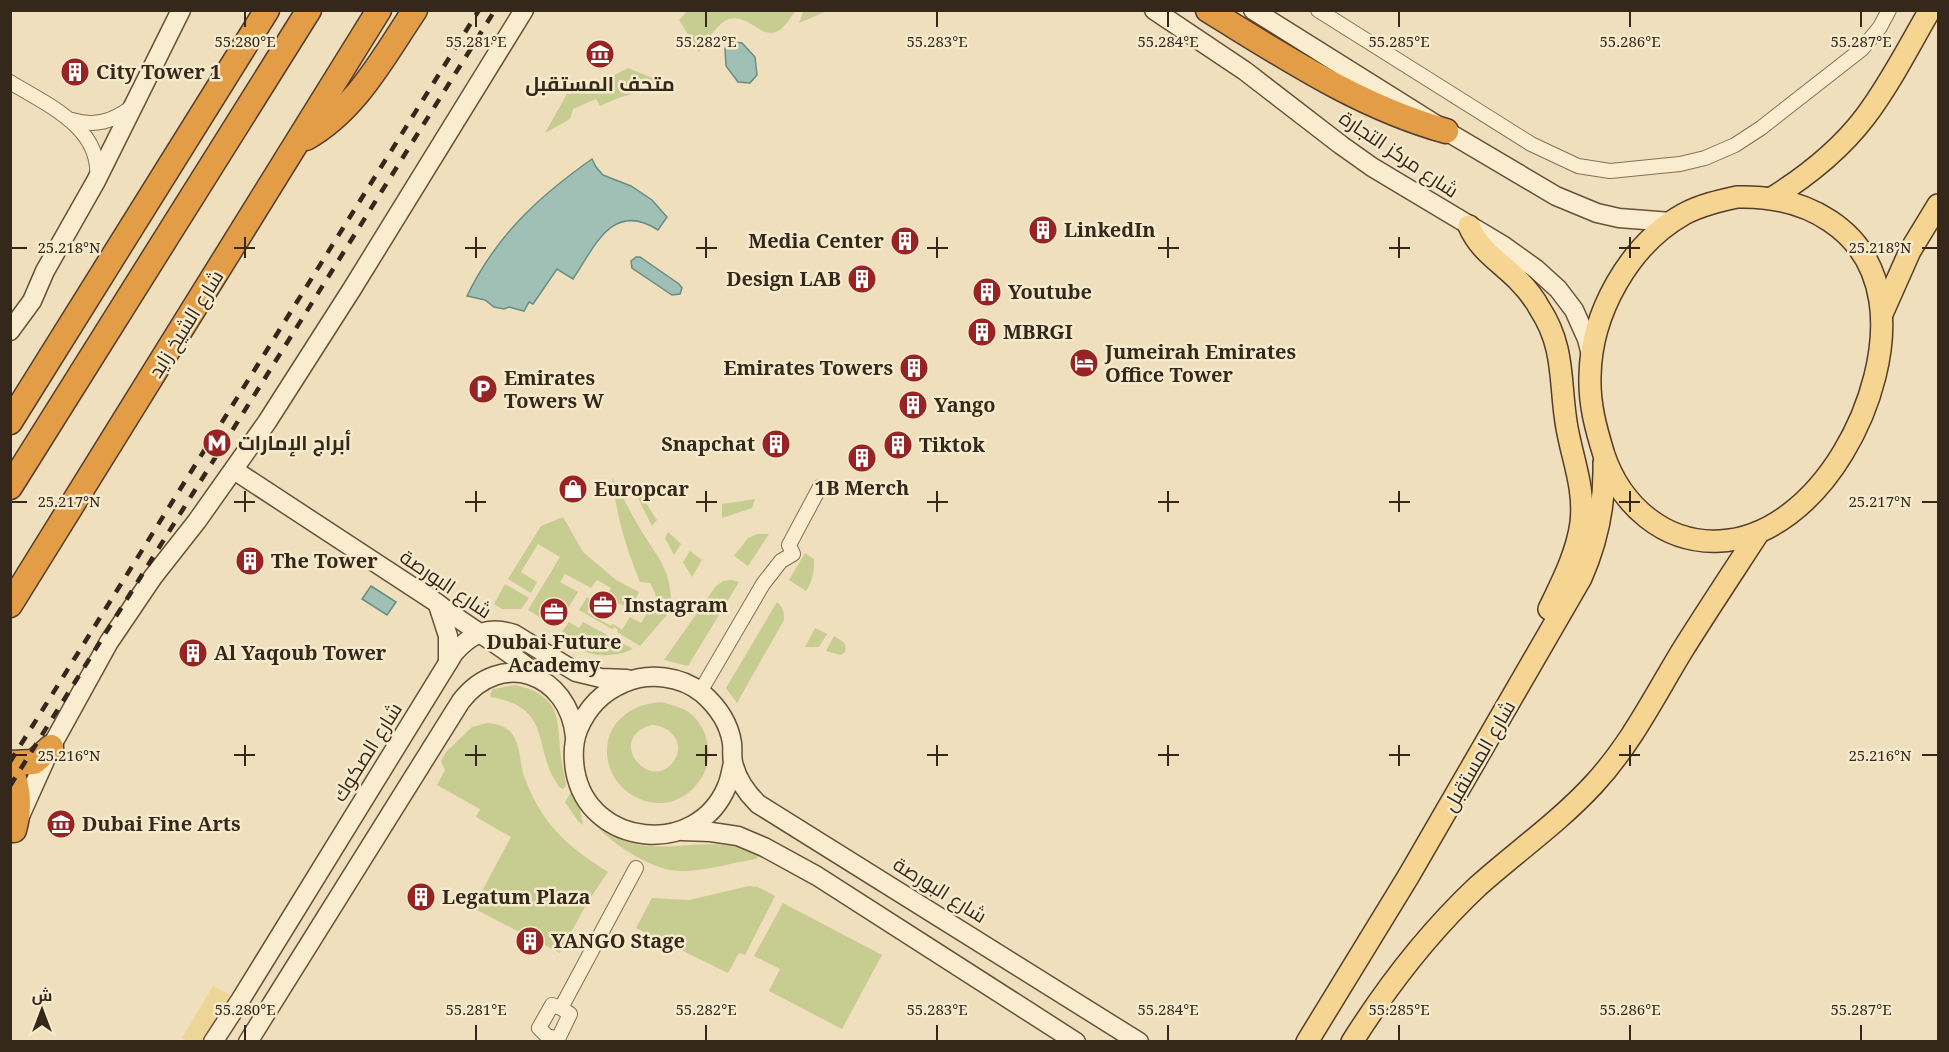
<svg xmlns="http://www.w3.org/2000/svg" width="1949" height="1052" viewBox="0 0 1949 1052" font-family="'Noto Serif',Cairo,serif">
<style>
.green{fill:#c7cd90;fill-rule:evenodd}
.sand{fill:#edd597}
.water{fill:#a0c0b6;stroke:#688d84;stroke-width:1.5}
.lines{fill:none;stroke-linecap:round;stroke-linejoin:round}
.street-casing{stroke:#876f55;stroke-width:16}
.secondary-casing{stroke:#695038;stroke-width:21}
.primary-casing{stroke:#543d2a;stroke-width:24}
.highway-casing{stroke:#543d2a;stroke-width:27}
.street{stroke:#faedcf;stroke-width:14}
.secondary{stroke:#faedcf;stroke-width:18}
.primary{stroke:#f5d591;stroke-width:21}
.highway{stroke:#e49d47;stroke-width:24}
.rail{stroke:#36271b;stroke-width:4.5;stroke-dasharray:10 10;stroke-linecap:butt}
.ticks{fill:none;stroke:#36271b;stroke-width:2}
.labels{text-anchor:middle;stroke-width:5;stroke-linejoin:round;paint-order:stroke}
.poi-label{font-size:20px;font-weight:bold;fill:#36271b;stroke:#f6eacc;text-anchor:start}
.street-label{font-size:20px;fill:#36271b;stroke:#f6eacc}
.ticks-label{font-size:15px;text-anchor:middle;fill:#36271b;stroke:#f6eacc;stroke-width:5;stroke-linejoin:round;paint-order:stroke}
</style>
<rect width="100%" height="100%" fill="#efdfbc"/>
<g class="green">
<path d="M 688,10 L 796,10 L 796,11 C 791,16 787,24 781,29 C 762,45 745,5 722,23 C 713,30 706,43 699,52 L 679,20 Z"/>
<polygon points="804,10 827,10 827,11 799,23"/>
<polygon points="628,68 667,84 618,98 600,106 596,99 573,109 570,119 545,133 568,92 599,83"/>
<path d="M 612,477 C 622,495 631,514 642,532 C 662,564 670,568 672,609 L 640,646 L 617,632 L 618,630 L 614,627 L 612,629 L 579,610 L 587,597 L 593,601 L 587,612 L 611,626 L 613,624 L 622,630 L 630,617 L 641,623 L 650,608 L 657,607 L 655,593 L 650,583 L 640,582 C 625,545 617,517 612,477 Z"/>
<polygon points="637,489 657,520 652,526 639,500"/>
<polygon points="755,499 752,508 722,518 722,504"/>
<polygon points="563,517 583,552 616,580 639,592 631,610 619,603 617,606 605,599 611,588 597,580 591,588 565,574 560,582 578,592 556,627 528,610 560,557 538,544 521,572 537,582 531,593 508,579 541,526"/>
<polygon points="668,532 681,544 674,555 665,538"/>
<polygon points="757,534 769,534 748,566 734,556 748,538"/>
<polygon points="690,551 702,560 692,577 683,562"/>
<path d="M 805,553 L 814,559 C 814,572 813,580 806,591 L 789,580 Z"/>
<polygon points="732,580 739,582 688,666 664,660 716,586 723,581"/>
<polygon points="505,584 529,598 521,609 502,609 494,604"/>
<path d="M 777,602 C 783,607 784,612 784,620 L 737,703 L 726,688 Z"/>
<path d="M 569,622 L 579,628 L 583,622 L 633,649 C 619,656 596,658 582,650 L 581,643 L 562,632 Z"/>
<polygon points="815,628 827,634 819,647 805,647"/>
<path d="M 834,636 C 841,640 848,643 845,652 L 841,655 L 826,651 Z"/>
<path d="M 515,685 C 556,694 558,712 560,749 C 561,762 565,774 566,786 L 563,789 L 560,788 C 531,750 555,708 491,697 L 490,694 L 493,689 Z"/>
<path d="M 661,702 C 672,705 682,707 691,714 C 711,731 715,764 697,784 C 688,796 673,804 657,803 C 607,799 588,737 630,711 C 640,705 650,703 661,702 ZM 651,725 C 669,725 685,741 675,759 C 653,796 603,740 651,725 Z"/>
<path d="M 487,723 C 497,724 509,726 514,737 C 520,747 520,762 523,773 C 540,822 565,845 608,872 L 587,903 L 560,953 L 473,908 L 511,837 L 476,817 L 480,809 L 437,785 L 445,770 L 441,761 L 446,752 L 472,727 Z"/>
<polygon points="573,789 577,794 583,825 578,821 565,802"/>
<path d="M 598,828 C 656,867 704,828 759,854 L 759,857 L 756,859 C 731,863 706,871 681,871 C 654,871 617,847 598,828 Z"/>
<polygon points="749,886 758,887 775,896 745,955 739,953 728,973 636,928 652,898 689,900"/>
<polygon points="783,903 882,955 842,1029 769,991 780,969 754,956"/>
</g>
<polygon class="sand" points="213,986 230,995 202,1041 188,1041 182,1038"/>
<g class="water">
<polygon points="733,42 742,43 755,57 757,75 750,83 738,82 726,66 725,48"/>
<path d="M 592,159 L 596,167 L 603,175 L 631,186 L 652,200 L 667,217 L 658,230 C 612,200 594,248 573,279 L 557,269 L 533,304 L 529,302 L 524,311 L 509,307 L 504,309 L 494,307 L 485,300 L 467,296 C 496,236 538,197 592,159 Z"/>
<polygon points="636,257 640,257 679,284 682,288 680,294 672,295 632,268 631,261"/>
<polygon points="371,586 396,602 387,615 362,599"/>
</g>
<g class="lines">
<g class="street-casing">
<g id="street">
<polyline points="1318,10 1531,144 1578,166 1610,171 1680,164 1705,158 1735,145 1761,128 1862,49 1880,27 1889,10"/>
<path d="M 10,82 C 47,105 102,127 97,179"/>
<path d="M 72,120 C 96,127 113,121 132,107"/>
<polyline points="700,692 763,584 781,561 793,554 789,545 820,487"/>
<polygon points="552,1005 561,1008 570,1014 558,1039 547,1036 539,1028"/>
<polyline points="561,1008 636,868"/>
</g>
</g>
<g class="secondary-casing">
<g id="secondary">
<polyline points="1154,10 1245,71 1341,145 1372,167 1504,246 1536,269 1558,289 1574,310 1587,339 1591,355"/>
<polyline points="1253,10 1446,131 1556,196 1597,213 1619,218 1671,222"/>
<polyline points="10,331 32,301 45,271 96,181 181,10"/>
<path d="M 234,470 L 437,603 C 470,629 507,648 538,676"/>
<polyline points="438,605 448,636 448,663"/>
<path d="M 733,763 C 731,771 730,779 727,786 C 698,858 588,848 575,770 C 573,757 573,743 578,730 C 587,708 602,692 624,683 C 649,672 681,676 702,693 C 717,706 729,723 732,743 C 733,750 731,758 734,766 C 738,781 747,793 758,804 L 1139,1042"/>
<polyline points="20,816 51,747 109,642 153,577 197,521 267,422 352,289 524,10"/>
<polyline points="682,831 711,832 738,836 764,847 817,876 1076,1042"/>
<path d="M 213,1042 L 241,999 L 454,653 C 471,634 488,625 514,634 L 576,672 L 601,678 L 627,679"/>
<path d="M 248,1042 L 461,701 C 501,649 569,673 575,737"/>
</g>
</g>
<g class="primary-casing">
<g id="primary">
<path d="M 1737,197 C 1805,195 1869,228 1880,301 C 1894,392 1820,536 1720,541 C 1664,544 1621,505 1604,455 C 1596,429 1589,404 1590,376 C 1591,313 1629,245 1684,214 C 1701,205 1719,201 1737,197 Z"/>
<path d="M 1772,198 C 1807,176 1840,150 1865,117 C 1890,84 1909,46 1930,10"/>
<path d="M 1469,226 C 1479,250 1500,262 1518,280 C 1526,288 1534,298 1540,309 C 1566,349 1559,384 1567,428 C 1573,461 1585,489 1581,523 C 1577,553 1562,582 1549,609"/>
<polyline points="1882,314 1910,251 1938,205"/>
<path d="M 1307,1042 L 1408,877 L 1581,578 C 1598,540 1605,504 1604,463"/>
<path d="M 1352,1042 C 1388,985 1429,932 1478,886 C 1516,852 1559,822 1594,784 C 1631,744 1654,697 1682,651 C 1707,611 1733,572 1759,532"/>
</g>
</g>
<g class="highway-casing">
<g id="highway">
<path d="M 1208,10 C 1285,57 1359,107 1446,131"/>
<path d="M 306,138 C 356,110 384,56 415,10"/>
<polyline points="10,422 267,10"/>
<polyline points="10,487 309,10"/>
<polyline points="10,605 379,10"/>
<polyline points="10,763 34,762 51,747"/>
<path d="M 10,768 C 20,789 20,809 14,830"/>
</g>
</g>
<use href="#street" class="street"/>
<use href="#secondary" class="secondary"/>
<use href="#primary" class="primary"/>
<use href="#highway" class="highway"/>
<g class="rail">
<polyline points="10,762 479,10"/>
<polyline points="10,786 495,10"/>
</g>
</g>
<path class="ticks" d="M 245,12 L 245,27M 476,12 L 476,27M 706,12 L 706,27M 937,12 L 937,27M 1168,12 L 1168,27M 1399,12 L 1399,27M 1630,12 L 1630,27M 1861,12 L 1861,27M 245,237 L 245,258M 476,237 L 476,258M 706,237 L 706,258M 937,237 L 937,258M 1168,237 L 1168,258M 1399,237 L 1399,258M 1630,237 L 1630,258M 12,248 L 27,248M 234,248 L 255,248M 465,248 L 486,248M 696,248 L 717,248M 927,248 L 948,248M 1158,248 L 1179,248M 1389,248 L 1410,248M 1619,248 L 1640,248M 1922,248 L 1937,248M 245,491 L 245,512M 476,491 L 476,512M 706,491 L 706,512M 937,491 L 937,512M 1168,491 L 1168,512M 1399,491 L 1399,512M 1630,491 L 1630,512M 12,502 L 27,502M 234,502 L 255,502M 465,502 L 486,502M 696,502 L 717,502M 927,502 L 948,502M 1158,502 L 1179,502M 1389,502 L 1410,502M 1619,502 L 1640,502M 1922,502 L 1937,502M 245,745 L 245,766M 476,745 L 476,766M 706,745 L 706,766M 937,745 L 937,766M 1168,745 L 1168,766M 1399,745 L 1399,766M 1630,745 L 1630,766M 12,755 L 27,755M 234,755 L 255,755M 465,755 L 486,755M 696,755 L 717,755M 927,755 L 948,755M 1158,755 L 1179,755M 1389,755 L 1410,755M 1619,755 L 1640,755M 1922,755 L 1937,755M 245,1025 L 245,1040M 476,1025 L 476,1040M 706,1025 L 706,1040M 937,1025 L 937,1040M 1168,1025 L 1168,1040M 1399,1025 L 1399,1040M 1630,1025 L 1630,1040M 1861,1025 L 1861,1040"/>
<defs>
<g id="museum-disc" transform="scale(1.5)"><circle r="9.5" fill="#982325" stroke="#f6eacc"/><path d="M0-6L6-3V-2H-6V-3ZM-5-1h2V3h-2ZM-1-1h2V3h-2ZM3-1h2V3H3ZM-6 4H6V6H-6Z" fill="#fff"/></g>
<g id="building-disc" transform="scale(1.5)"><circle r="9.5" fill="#982325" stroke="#f6eacc"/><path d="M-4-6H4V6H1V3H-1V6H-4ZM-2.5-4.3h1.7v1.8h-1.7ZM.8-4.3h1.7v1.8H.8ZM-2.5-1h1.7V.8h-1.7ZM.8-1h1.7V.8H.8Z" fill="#fff"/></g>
<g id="hotel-disc" transform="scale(1.5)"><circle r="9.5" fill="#982325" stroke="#f6eacc"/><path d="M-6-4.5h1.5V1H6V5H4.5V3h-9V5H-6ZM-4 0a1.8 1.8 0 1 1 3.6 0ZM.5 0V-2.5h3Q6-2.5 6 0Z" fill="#fff"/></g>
<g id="parking-disc" transform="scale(1.5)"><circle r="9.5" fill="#982325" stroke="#f6eacc"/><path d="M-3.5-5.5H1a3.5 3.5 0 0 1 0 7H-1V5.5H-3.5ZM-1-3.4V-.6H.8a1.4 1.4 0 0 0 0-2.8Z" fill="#fff"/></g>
<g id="metro-disc" transform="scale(1.5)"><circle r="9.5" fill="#982325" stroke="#f6eacc"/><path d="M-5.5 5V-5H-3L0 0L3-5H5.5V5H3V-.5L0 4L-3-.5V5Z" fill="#fff"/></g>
<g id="shop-disc" transform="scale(1.5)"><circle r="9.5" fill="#982325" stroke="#f6eacc"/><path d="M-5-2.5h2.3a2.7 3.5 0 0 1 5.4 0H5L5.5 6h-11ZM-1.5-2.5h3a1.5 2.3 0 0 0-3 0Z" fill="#fff"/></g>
<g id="office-disc" transform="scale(1.5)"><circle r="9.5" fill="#982325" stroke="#f6eacc"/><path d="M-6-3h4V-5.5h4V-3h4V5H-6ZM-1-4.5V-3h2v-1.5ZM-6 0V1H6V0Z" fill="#fff"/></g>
</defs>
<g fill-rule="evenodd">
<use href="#museum-disc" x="600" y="54"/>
<use href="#building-disc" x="75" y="72"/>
<use href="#building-disc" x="1043" y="230"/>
<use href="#building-disc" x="905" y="241"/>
<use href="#building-disc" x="862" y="279"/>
<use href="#building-disc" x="987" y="292"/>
<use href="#building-disc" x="982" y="332"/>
<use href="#hotel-disc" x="1084" y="363"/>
<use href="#building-disc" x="914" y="368"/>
<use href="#parking-disc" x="483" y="389"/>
<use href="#building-disc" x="913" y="405"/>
<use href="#metro-disc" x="217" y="443"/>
<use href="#building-disc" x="776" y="444"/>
<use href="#building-disc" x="898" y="445"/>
<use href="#building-disc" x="862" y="458"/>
<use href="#shop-disc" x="573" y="489"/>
<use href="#building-disc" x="250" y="561"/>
<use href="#office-disc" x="603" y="605"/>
<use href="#office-disc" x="554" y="612"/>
<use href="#building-disc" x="193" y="653"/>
<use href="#museum-disc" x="61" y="824"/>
<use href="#building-disc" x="421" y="897"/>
<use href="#building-disc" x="530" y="941"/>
</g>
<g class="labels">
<g class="poi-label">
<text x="96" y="79">City Tower 1</text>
<text x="600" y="91" text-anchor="middle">متحف المستقبل</text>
<text x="1064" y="237">LinkedIn</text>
<text x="884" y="248" text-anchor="end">Media Center</text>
<text x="841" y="286" text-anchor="end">Design LAB</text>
<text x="1008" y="299">Youtube</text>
<text x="1003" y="339">MBRGI</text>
<text x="1105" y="359">Jumeirah Emirates<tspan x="1105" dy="23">Office Tower</tspan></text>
<text x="893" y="375" text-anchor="end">Emirates Towers</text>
<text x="504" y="385">Emirates<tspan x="504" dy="23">Towers W</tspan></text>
<text x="934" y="412">Yango</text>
<text x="238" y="450">أبراج الإمارات</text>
<text x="755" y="451" text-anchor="end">Snapchat</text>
<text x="919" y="452">Tiktok</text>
<text x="862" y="495" text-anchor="middle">1B Merch</text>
<text x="594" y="496">Europcar</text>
<text x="271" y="568">The Tower</text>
<text x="624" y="612">Instagram</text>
<text x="554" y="649" text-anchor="middle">Dubai Future<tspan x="554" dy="23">Academy</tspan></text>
<text x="214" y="660">Al Yaqoub Tower</text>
<text x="82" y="831">Dubai Fine Arts</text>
<text x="442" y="904">Legatum Plaza</text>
<text x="551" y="948">YANGO Stage</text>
</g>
<g class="street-label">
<text transform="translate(1399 154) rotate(34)" y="7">شارع مركز التجارة</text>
<text transform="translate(186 324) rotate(-58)" y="7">شارع الشيخ زايد</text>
<text transform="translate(446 584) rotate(34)" y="7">شارع البورصة</text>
<text transform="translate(367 752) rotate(-58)" y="7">شارع الصكوك</text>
<text transform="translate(1479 756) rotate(-60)" y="7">شارع المستقبل</text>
<text transform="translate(940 890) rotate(32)" y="7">شارع البورصة</text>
</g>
</g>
<g class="ticks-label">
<text x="245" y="47">55.280°E</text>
<text x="476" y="47">55.281°E</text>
<text x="706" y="47">55.282°E</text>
<text x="937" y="47">55.283°E</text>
<text x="1168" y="47">55.284°E</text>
<text x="1399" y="47">55.285°E</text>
<text x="1630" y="47">55.286°E</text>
<text x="1861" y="47">55.287°E</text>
<text x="69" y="253">25.218°N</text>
<text x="1880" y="253">25.218°N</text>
<text x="69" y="507">25.217°N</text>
<text x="1880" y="507">25.217°N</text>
<text x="69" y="761">25.216°N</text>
<text x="1880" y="761">25.216°N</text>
<text x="245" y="1015">55.280°E</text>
<text x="476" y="1015">55.281°E</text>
<text x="706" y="1015">55.282°E</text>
<text x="937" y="1015">55.283°E</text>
<text x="1168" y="1015">55.284°E</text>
<text x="1399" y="1015">55.285°E</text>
<text x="1630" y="1015">55.286°E</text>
<text x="1861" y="1015">55.287°E</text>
</g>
<rect width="1949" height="1052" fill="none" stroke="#36271b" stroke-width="24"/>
<g transform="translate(42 1010)" stroke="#f6eacc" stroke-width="4.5" paint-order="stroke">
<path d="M0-4.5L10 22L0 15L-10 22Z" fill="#36271b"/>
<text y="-9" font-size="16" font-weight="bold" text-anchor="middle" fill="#36271b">ش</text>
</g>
</svg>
